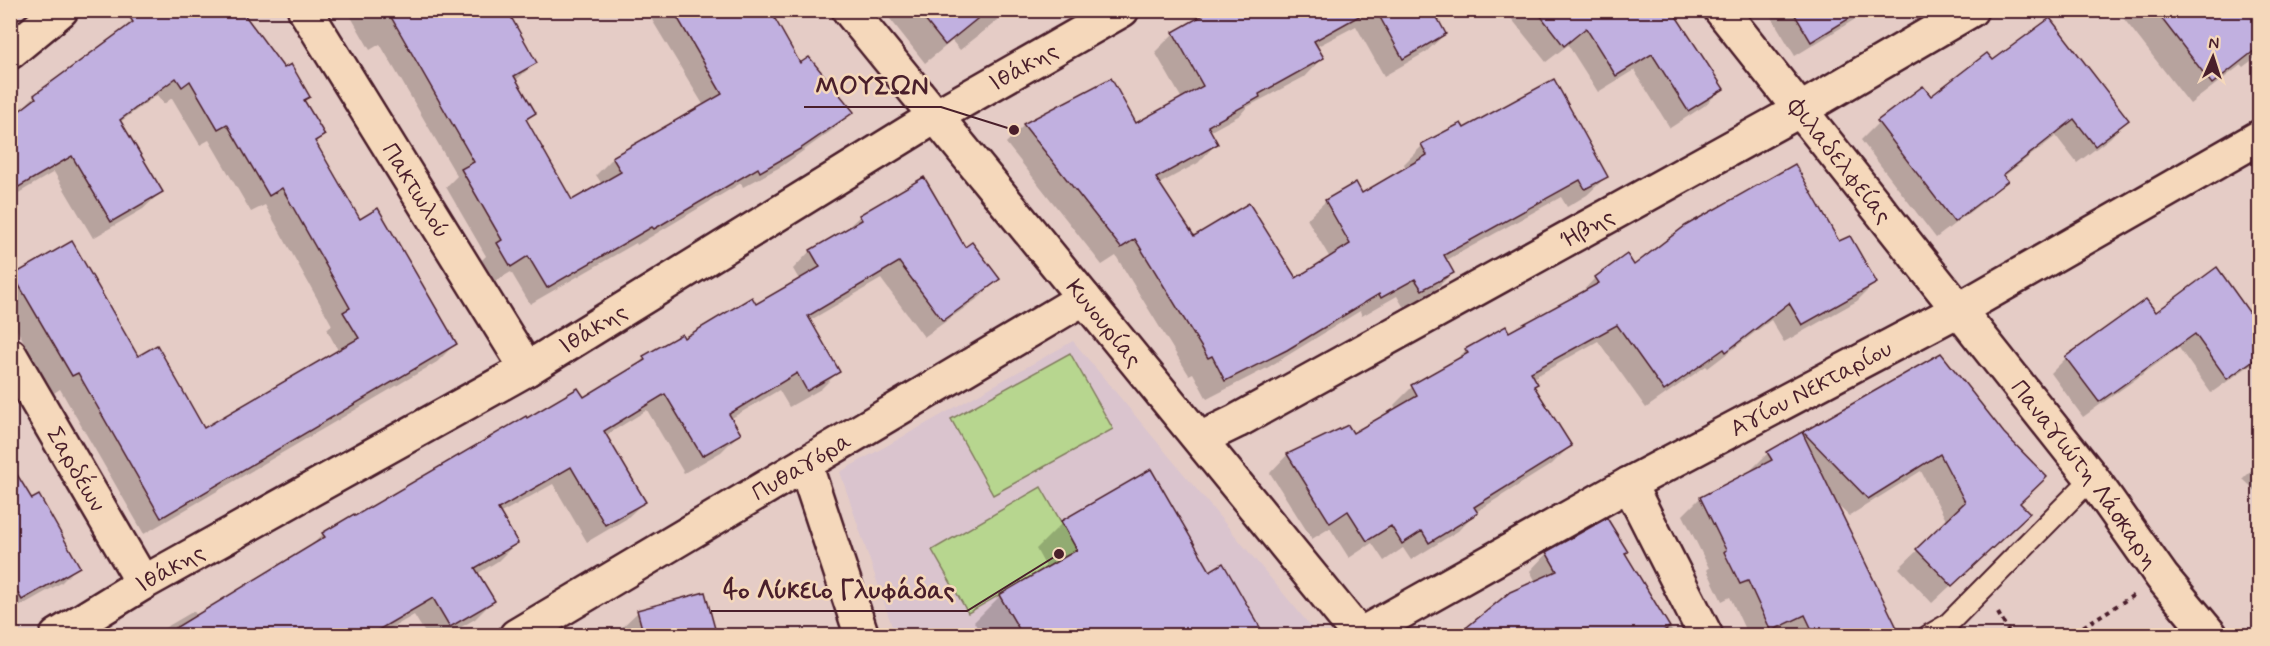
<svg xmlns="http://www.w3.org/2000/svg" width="2270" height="646" viewBox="0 0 2270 646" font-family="Mynerve,sans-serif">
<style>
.built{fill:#dac4ce}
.green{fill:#b7d68f;stroke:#807a5d;stroke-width:1.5}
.shadow{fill:#0003}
.building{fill:#c1b0e0;stroke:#4a1f2b;stroke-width:1.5}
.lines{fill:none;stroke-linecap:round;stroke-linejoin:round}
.service-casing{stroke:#4a1f2b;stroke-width:24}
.minor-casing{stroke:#4a1f2b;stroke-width:38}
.tertiary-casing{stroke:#4a1f2b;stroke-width:38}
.path{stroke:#4a1f2b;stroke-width:4;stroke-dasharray:4.5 4.5;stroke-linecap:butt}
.service{stroke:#f5d8bb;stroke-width:20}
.minor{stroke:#f5d8bb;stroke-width:33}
.tertiary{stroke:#f5d8bb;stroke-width:33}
.labels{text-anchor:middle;stroke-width:5;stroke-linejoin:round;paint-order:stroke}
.street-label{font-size:24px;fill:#4a1f2b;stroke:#f5d8bb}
.leader{fill:none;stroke:#4a1f2b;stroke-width:2}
.callout-dot{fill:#4a1f2b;stroke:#f5d8bb;stroke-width:2}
.callout-label{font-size:26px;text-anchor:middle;font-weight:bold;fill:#4a1f2b;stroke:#f5d8bb;stroke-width:5;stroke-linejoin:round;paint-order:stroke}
</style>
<rect width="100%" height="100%" fill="#e5ccc6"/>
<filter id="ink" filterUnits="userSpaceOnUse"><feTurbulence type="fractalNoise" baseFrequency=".0167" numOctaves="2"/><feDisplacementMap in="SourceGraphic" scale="12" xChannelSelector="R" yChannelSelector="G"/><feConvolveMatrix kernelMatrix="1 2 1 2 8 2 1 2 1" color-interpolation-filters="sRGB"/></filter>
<g filter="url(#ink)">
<polygon class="built" points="1073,341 1318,635 895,635 840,472"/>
<g class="green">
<polygon points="1070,353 1113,429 993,495 951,419"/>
<polygon points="1041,487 1077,550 968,613 932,550"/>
</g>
<g class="shadow">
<polygon points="347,10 489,10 535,63 515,81 534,113 526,121 572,202 602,184 596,175 613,158 704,106 646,10 768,10 800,65 852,112 835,128 782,166 743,187 741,183 637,245 636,243 530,304 511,272 494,282 482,260 486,256 446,187 457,176 380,44 370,50"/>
<polygon points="883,10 1011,10 960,50 952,41 925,63"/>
<polygon points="1215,10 1432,10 1445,34 1426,52 1384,76 1356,26 1316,47 1322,58 1304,77 1247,107 1240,115 1209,132 1216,144 1198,163 1159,184 1194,238 1295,280 1330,258 1307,219 1326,201 1361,195 1406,169 1404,164 1422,146 1463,130 1606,177 1587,195 1567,207 1561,197 1445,261 1452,273 1434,291 1404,308 1397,296 1362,316 1360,311 1267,368 1207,399 1193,373 1189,375 1116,256 1102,265 1006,143 1024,125 1136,125 1182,99 1155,52 1174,33"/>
<polygon points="1509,10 1671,10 1722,89 1704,106 1670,128 1634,70 1598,92 1568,45 1546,62 1511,18"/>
<polygon points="1767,10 1870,10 1795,56"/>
<polygon points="2117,10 2260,10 2260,54 2243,67 2241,65 2190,104"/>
<polygon points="132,20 284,70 308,97 303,102 323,135 315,143 359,221 455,344 437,362 144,534 60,389 54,393 10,318 10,280 14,276 71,244 138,358 203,430 339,352 327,330 332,325 265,205 251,212 209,140 200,145 172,98 164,104 157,95 120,122 161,192 143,209 93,238 54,172 10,198 10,120 35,96 116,37"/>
<polygon points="1993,62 2127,120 2110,138 2077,163 2056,136 2003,177 2006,181 1988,198 1936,238 1861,140 1878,123 1930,98"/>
<polygon points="860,216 965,249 998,279 980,297 924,337 881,279 809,321 838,372 821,389 789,407 779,390 730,419 739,434 721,452 684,473 647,410 605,436 644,502 626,519 587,542 553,484 499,514 516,543 498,561 477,574 493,601 475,619 446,636 427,636 414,615 378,636 151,636 194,611 197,617 308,549 323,534 526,420 583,399 633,369 644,358 756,306 800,281 793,269 810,251 843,232"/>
<polygon points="1839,243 1875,283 1857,301 1784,342 1771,320 1708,368 1706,366 1646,408 1598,341 1533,378 1533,386 1570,446 1552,464 1476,512 1458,531 1411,560 1403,548 1384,561 1372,543 1349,558 1330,528 1312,539 1270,473 1287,455 1348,427 1353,435 1397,410 1394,405 1412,387 1453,363 1466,350 1509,334 1578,296 1595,278 1634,267"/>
<polygon points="2217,269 2260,329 2260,358 2211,393 2179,348 2083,417 2051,373 2066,358 2155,314"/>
<polygon points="1941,355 2018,503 2009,531 1932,603 1899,568 1947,522 1921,471 1849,516 1835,503 1899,636 1790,636 1788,631 1778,636 1748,636 1730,597 1722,601 1707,570 1709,568 1683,515 1700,498 1752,472 1751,470 1768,453"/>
<polygon points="2260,462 2260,495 2243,479"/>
<polygon points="10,465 31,501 78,566 61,583 10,612"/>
<polygon points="1151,471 1210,573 1263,636 982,636 974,622 1000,596 1047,569 1036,549 1062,523"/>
<polygon points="1607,520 1624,553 1675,636 1459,636 1536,582 1530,571 1547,553"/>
<polygon points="638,612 716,636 614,636 620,634 619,630"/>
</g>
<g class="building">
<polygon points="125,10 241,10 284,68 291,64 310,97 304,100 325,135 315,141 360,219 378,208 457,344 161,518 78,373 72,376 13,275 72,241 138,356 157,345 204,428 359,338 343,312 350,308 282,188 269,196 227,124 218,129 190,81 182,87 176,78 120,120 163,192 111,222 72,156 10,192 10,118 36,98 34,95 133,22"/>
<polygon points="387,10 507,10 537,63 514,76 536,113 526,119 572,200 621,172 612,157 722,94 673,10 770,10 800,63 809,57 854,112 800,149 760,172 758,168 654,229 652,227 547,288 528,256 511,267 497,243 502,240 461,169 474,162"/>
<polygon points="917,10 988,10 945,45"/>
<polygon points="1212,10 1370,10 1314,41 1324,58 1259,94 1260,97 1208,126 1218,144 1156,178 1194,236 1249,203 1296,278 1350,244 1325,200 1356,182 1362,193 1427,155 1421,144 1461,123 1464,128 1554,79 1608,177 1585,189 1580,180 1444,255 1454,273 1422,290 1415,279 1381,298 1379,294 1287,350 1225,381 1212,356 1208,358 1135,239 1121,248 1023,124 1111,78 1136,123 1203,86 1173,32"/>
<polygon points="1376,10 1433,10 1446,34 1403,59"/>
<polygon points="1536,10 1672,10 1724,89 1688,111 1652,54 1616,76 1586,28 1564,46"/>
<polygon points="1792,10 1863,10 1811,42"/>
<polygon points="2155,10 2259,10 2259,47 2212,84"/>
<polygon points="2050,18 2129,120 2095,146 2074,119 2003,175 2008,181 1954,222 1877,121 1923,86 1931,96 1987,53 1993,60"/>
<polygon points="1795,164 1839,241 1850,236 1877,283 1802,325 1789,303 1726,352 1724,349 1664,391 1617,325 1531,372 1538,384 1534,386 1572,446 1474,507 1478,513 1429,543 1422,531 1402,544 1391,526 1367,541 1348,511 1330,523 1287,454 1348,425 1353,433 1417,396 1411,385 1468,353 1465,349 1506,326 1509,332 1599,283 1595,277 1627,254 1634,265 1685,226"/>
<polygon points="924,177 965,247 972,242 1000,279 943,321 899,262 808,316 840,372 807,391 797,373 729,414 741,434 702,456 665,394 604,431 646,502 605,525 571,467 498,509 518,543 475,568 495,601 450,627 433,598 368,636 162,636 325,537 322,533 354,514 355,516 526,416 527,418 578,388 584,397 645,360 643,356 682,334 684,338 752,297 756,304 820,267 810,250 862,220 859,215"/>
<polygon points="2217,267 2259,326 2259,356 2227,379 2195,334 2099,402 2065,357 2146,299 2156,312"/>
<polygon points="1941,353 2004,433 2047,477 2020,503 2030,513 1952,586 1916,549 1965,502 1940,454 1868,499 1803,432"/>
<polygon points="1802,432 1901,636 1815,636 1805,615 1771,631 1748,581 1740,584 1724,552 1726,550 1700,497 1772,460 1767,452"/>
<polygon points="10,463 32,499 39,495 80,567 22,600 10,581"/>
<polygon points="1151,469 1210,571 1223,563 1265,636 1023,636 999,595 1077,550 1061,521"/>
<polygon points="1607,518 1628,552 1625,553 1670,627 1656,636 1456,636 1510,592 1557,571 1546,552"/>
<polygon points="705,592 717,636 644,636 637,610"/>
</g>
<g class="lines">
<g class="service-casing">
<polyline id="service" points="1928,636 1947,625 2092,478"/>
</g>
<g class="minor-casing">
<g id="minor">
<path id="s1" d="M 305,10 L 527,369"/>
<path id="s2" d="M 1721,10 L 2092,478 L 2162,577 L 2211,636"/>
<polyline points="10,52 61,10"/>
<path id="s3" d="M 10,355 L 143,583"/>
<path id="s4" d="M 1200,439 L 1237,421 L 1800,110 L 1971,10"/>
<polyline points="805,464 862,636"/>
<polyline points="1629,484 1706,636"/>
<path id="s5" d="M 1360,635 L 1629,484 L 1960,309 L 2260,137"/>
<path id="s6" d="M 516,636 L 1084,298"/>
</g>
</g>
<g class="tertiary-casing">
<g id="tertiary">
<path id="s7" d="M 849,10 L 1360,636"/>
<path id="s8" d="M 57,636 L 143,583 L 527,369 L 936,116 L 1122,10"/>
</g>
</g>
<g class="path">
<polyline points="1998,613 2011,636"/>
<polyline points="2068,636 2134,595"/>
</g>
<use href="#service" class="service"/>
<use href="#minor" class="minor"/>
<use href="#tertiary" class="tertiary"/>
</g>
</g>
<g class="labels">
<g class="street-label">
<text dy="8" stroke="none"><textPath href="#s8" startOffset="1122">Ιθάκης</textPath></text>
<text dy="8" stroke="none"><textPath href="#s2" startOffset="192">Φιλαδελφείας</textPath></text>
<text dy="8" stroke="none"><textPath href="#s1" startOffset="212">Πακτωλού</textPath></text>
<text dy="8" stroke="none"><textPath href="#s4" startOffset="441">Ήβης</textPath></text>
<text dy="8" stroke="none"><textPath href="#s7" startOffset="404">Κυνουρίας</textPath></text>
<text dy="8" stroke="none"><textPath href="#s8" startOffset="618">Ιθάκης</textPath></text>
<text dy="8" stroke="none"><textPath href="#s5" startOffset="514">Αγίου Νεκταρίου</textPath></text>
<text dy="8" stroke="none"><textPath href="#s6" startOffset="332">Πυθαγόρα</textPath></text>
<text dy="8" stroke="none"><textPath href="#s3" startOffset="132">Σαρδέων</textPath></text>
<text dy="8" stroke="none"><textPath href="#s2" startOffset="590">Παναγιώτη Λάσκαρη</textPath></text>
<text dy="8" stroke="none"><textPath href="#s8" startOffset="132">Ιθάκης</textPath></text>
</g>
</g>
<path class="leader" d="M1014 130L941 107H804M1059 554L967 611H711"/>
<g class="callout-dot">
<circle cx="1014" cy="130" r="6"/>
<circle cx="1059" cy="554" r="6"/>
</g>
<g class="callout-label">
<text x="872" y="94">ΜΟΥΣΩΝ</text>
<text x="839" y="598">4ο Λύκειο Γλυφάδας</text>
</g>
<rect width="2270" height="646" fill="none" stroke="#f5d8bb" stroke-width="36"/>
<rect x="18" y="18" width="2234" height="610" fill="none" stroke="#4a1f2b" stroke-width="2" filter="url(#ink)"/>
<g transform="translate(2213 57) rotate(3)" stroke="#f5d8bb" stroke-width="4.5" paint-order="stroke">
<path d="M0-4.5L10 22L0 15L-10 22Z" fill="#4a1f2b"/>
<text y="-9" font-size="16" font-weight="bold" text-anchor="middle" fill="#4a1f2b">N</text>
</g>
</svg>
